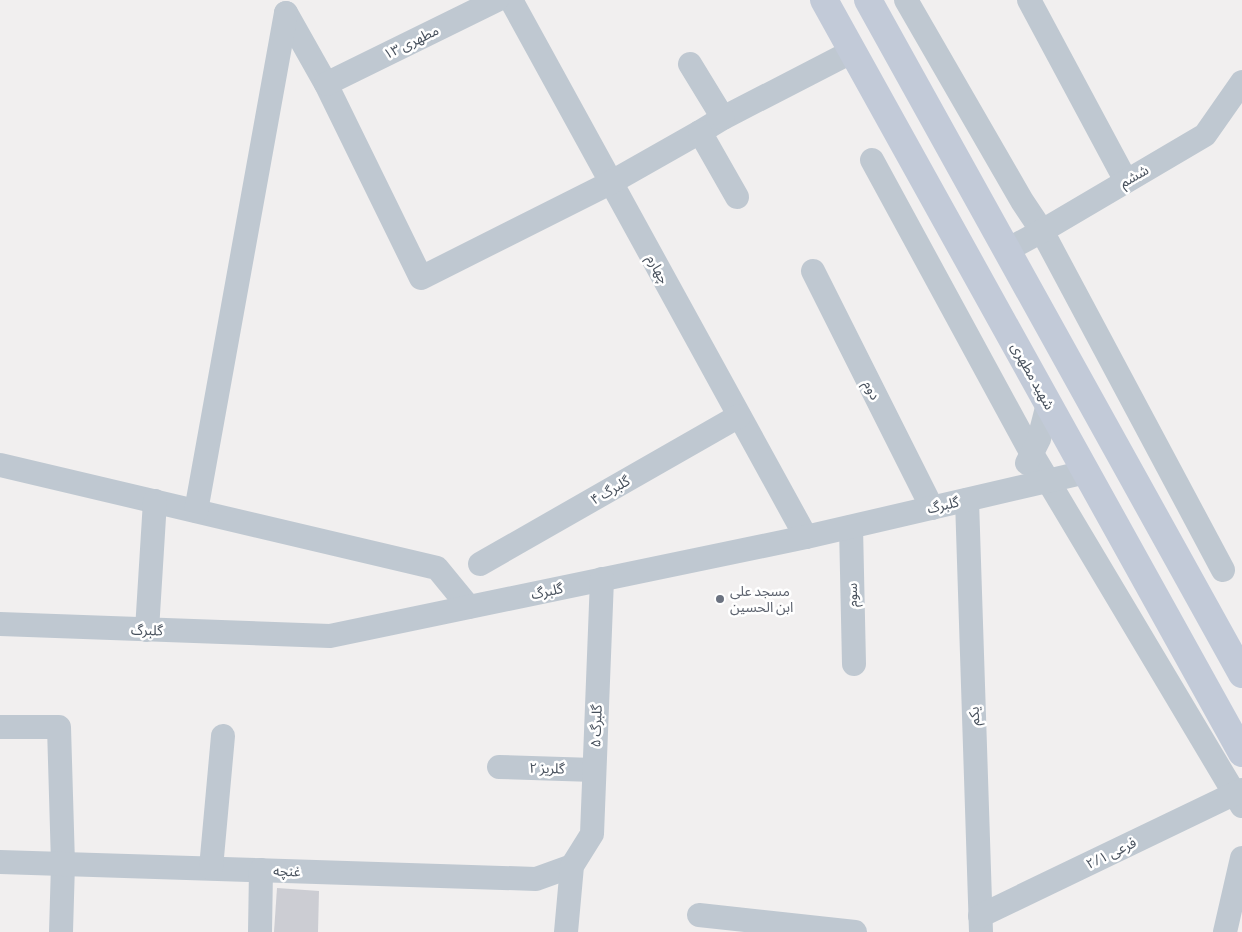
<svg xmlns="http://www.w3.org/2000/svg" width="1242" height="932" viewBox="0 0 1242 932" font-family="Commissioner,'Noto Sans Arabic',sans-serif">
<style>
.building{fill:#cccdd3}
.lines{fill:none;stroke-linecap:round;stroke-linejoin:round}
.street{stroke:#bfc8d1;stroke-width:24}
.secondary{stroke:#c2cad8;stroke-width:28}
.worship-dot{fill:#6b7280;stroke:#fff;stroke-width:2}
.labels{text-anchor:middle;stroke-width:5;stroke-linejoin:round;paint-order:stroke}
.street-label{font-size:14px;fill:#47505c;stroke:#fff}
.worship-label{font-size:14px;fill:#5b616d;stroke:#fff;text-anchor:start}
</style>
<rect width="100%" height="100%" fill="#f1efef"/>
<polygon class="building" points="277,888 319,891 318,932 274,932"/>
<g class="lines">
<g class="street">
<polyline points="511,0 806,537"/>
<polyline points="906,0 1022,201 1042,231 1223,570"/>
<polyline points="1029,0 1126,181"/>
<polyline points="286,13 326,84 421,278 610,183 700,132 723,118 853,51"/>
<polyline points="690,64 723,118"/>
<polyline points="326,84 497,0"/>
<polyline points="700,132 737,197"/>
<polyline points="872,160 1032,454 1242,806"/>
<polyline points="1007,250 1042,231 1205,135 1242,82"/>
<polyline points="813,271 932,508"/>
<polyline points="1027,463 1039,439 1048,404"/>
<polyline points="0,465 437,568 469,607"/>
<polyline points="967,500 981,932"/>
<polyline points="196,511 286,13"/>
<polyline points="851,527 854,664"/>
<polyline points="480,564 739,416"/>
<polyline points="0,624 330,636 806,537 1086,472"/>
<polyline points="147,630 155,501"/>
<polyline points="0,727 59,727 63,864 61,932"/>
<polyline points="499,767 594,770"/>
<polyline points="0,862 536,879 572,866"/>
<polyline points="211,868 223,736"/>
<polyline points="699,915 855,932"/>
<polyline points="980,916 1242,790"/>
<polyline points="260,932 261,870"/>
<polyline points="566,932 572,866 592,834 602,579"/>
<polyline points="1225,932 1242,858"/>
</g>
<g class="secondary">
<polyline points="824,0 1242,753"/>
<polyline points="868,0 1242,674"/>
</g>
</g>
<circle class="worship-dot" cx="720" cy="599" r="5"/>
<g class="labels">
<g class="street-label">
<text transform="translate(411 42) rotate(-26)" y="5">مطهری ۱۳</text>
<text transform="translate(1134 176) rotate(-30)" y="5">ششم</text>
<text transform="translate(658 269) rotate(61)" y="5">چهارم</text>
<text transform="translate(1033 376) rotate(61)" y="5">شهید مطهری</text>
<text transform="translate(872 390) rotate(63)" y="5">دوم</text>
<text transform="translate(610 490) rotate(-30)" y="5">گلبرگ ۴</text>
<text transform="translate(943 505) rotate(-13)" y="5">گلبرگ</text>
<text transform="translate(547 591) rotate(-12)" y="5">گلبرگ</text>
<text transform="translate(852 595) rotate(-91)" y="5">سوم</text>
<text transform="translate(147 630) rotate(2)" y="5">گلبرگ</text>
<text transform="translate(974 716) rotate(-92)" y="5">یکم</text>
<text transform="translate(596 726) rotate(-88)" y="5">گلبرگ ۵</text>
<text transform="translate(547 768) rotate(2)" y="5">گلریز ۲</text>
<text transform="translate(1111 853) rotate(-26)" y="5">فرعی ۲/۱</text>
<text transform="translate(287 871) rotate(2)" y="5">غنچه</text>
</g>
<g class="worship-label">
<text x="730" y="596">مسجد علی<tspan x="730" dy="16">ابن الحسین</tspan></text>
</g>
</g>
</svg>
